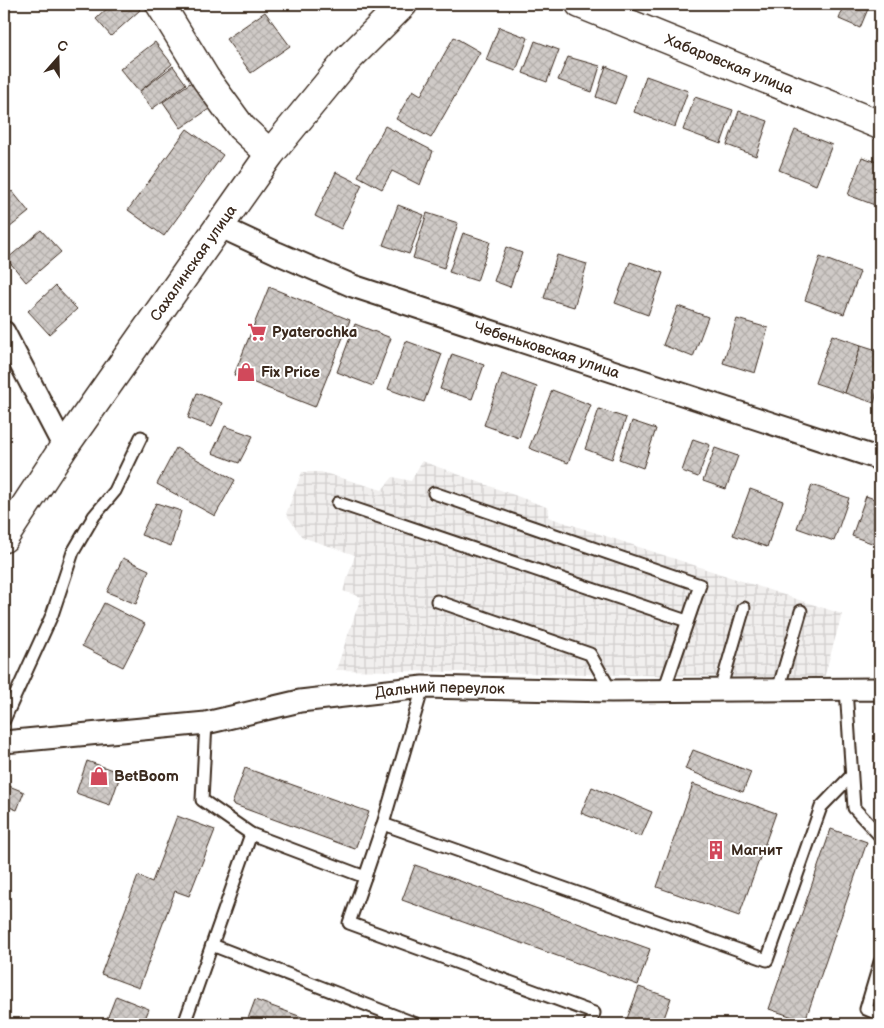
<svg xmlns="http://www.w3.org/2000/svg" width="884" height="1028" viewBox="0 0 884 1028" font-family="'Balsamiq Sans',sans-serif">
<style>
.industrial{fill:url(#industrial-grid)}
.building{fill:url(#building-cross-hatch);stroke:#3b2a1e}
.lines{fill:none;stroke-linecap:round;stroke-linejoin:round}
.lane-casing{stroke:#3b2a1e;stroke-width:15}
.street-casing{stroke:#3b2a1e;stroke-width:25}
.secondary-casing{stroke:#3b2a1e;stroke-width:31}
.lane{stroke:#fff;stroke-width:11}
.street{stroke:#fff;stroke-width:21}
.secondary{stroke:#fff;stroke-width:28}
.labels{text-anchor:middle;stroke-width:4;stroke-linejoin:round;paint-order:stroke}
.street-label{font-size:15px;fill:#3b2a1e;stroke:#fff}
.poi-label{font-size:15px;font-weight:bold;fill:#3b2a1e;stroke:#fff;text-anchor:start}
</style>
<defs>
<pattern id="industrial-grid" width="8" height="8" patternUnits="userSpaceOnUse" patternTransform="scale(1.25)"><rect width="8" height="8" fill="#f1efee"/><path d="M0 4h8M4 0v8" fill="none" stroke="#d0cdcc"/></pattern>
<pattern id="building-cross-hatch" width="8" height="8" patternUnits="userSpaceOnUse" patternTransform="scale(1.25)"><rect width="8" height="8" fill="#cfcac7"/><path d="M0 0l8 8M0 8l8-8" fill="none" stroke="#b3aeaa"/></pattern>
</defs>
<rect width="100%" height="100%" fill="#fff"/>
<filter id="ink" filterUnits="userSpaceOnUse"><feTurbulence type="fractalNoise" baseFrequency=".02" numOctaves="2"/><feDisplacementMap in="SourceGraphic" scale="10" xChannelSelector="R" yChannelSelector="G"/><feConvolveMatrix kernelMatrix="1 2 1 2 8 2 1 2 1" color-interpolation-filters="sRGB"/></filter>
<g filter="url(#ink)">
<polygon class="industrial" points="422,461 549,508 548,517 842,614 824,678 336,670 361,597 343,591 355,555 302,537 286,514 302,472 321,472 382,490 393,477 411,481"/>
<g class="building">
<polygon points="112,4 135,4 140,10 111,36 96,19"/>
<polygon points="845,4 870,4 860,28 839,19"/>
<polygon points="265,12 290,46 251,73 226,39"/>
<polygon points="499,27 528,38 516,71 486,60"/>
<polygon points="454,37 480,52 431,138 396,119 413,90 421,95"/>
<polygon points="535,41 559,50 547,82 523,73"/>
<polygon points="155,42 172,64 139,92 120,69"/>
<polygon points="568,57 600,66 592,92 558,80"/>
<polygon points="173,66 186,84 152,109 139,92"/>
<polygon points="606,66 626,75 615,104 596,97"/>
<polygon points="646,76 688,91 675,127 634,112"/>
<polygon points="193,81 212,107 181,128 163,102"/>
<polygon points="695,97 733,110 721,144 683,130"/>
<polygon points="739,111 768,121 756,156 727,145"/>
<polygon points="385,126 433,151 420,185 392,171 382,189 358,176"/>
<polygon points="187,129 223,155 164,236 128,210"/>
<polygon points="795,130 832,145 816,185 779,170"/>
<polygon points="862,157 880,163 880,207 848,195"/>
<polygon points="336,172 362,185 341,229 315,216"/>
<polygon points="12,191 29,212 4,232 4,198"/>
<polygon points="398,205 424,215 409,254 383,245"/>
<polygon points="427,213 458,223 444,268 413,258"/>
<polygon points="41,230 61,252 26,282 7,259"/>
<polygon points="463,233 490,242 477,281 449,272"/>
<polygon points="506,247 522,253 510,287 494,281"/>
<polygon points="557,255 587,264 574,307 544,298"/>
<polygon points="820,257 860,272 844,314 805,300"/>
<polygon points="630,262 663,273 648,315 615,303"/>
<polygon points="55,286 77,309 49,334 28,311"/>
<polygon points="269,287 350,320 315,407 234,375"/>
<polygon points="678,306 708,317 693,357 663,345"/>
<polygon points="737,319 768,328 755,373 723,363"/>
<polygon points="355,324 391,338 373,386 337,372"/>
<polygon points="832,335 861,345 845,393 815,383"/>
<polygon points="406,341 442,354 424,402 388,389"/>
<polygon points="861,345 880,351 880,382 874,403 845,393"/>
<polygon points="452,354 484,365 472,399 440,389"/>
<polygon points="502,374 537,387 519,438 484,425"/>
<polygon points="552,390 591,405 568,463 529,448"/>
<polygon points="197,393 222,403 212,427 188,418"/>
<polygon points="599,409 626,418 612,459 585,449"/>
<polygon points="632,421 656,429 643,468 619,459"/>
<polygon points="225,426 253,436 239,463 212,453"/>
<polygon points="693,439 710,445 698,477 682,471"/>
<polygon points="176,448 235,480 215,516 157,484"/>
<polygon points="715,448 738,456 726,489 703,481"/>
<polygon points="812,485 849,498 834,541 797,528"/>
<polygon points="750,489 783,501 767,547 733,535"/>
<polygon points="866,496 880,501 880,546 852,536"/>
<polygon points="156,503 181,511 171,546 141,535"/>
<polygon points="123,558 149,570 136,604 107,592"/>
<polygon points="104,603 145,624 123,667 82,646"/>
<polygon points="693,750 751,772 743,792 685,769"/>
<polygon points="87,761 121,773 110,805 76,793"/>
<polygon points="245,768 369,812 355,849 232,804"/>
<polygon points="4,784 24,792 17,810 4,805"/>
<polygon points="693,784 776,813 739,916 657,887"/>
<polygon points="592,787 652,812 641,837 581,813"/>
<polygon points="177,816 215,830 189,896 175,891 139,988 101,974 138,876 152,882"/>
<polygon points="831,829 867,842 805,1021 769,1009"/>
<polygon points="415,865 650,949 638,985 402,900"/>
<polygon points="639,987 671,998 662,1024 625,1024"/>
<polygon points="116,996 149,1009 143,1024 105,1024"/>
<polygon points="255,1000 321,1024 246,1024"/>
</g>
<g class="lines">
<g class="lane-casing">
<g id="lane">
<polyline points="434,493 700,585 664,690"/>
<polyline points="338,503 687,621"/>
<polyline points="437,601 590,654 611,691"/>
<polyline points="846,689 854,808 880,836"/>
<polyline points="720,690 744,608"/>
<polyline points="778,690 801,611"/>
<polyline points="4,720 52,615 73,552 94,516 115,491 141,437"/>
<polyline points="383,824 767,960 821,807 851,776"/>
<polyline points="251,834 365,877 383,824 423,687"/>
<polyline points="365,877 349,923 594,1013 590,1024"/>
<polyline points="212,945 416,1024"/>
<polyline points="880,962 866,1009 880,1015"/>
<polyline points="184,1024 251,834 202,800 206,723"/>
</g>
</g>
<g class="street-casing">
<g id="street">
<path id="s1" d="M 219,226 L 277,253 L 353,286 L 880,459"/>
<polyline points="4,332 64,447"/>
<path id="s2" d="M 4,742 L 206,723 L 300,701 L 423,687 L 611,691 L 875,689 L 880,691"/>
</g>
</g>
<g class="secondary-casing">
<g id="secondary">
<polyline points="160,4 206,79 241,127 270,154"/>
<path id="s3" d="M 580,4 L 880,125"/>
<path id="s4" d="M 4,538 L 64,447 L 270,154 L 348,59 L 403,4"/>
</g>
</g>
<use href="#lane" class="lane"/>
<use href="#street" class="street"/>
<use href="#secondary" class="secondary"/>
</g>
</g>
<defs>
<g id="supermarket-bare" transform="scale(1.5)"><path d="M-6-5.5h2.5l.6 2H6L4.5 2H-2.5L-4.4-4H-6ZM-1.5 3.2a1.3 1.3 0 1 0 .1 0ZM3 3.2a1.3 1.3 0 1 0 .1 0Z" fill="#d1495b" stroke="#fff" stroke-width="2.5" paint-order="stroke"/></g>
<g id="shop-bare" transform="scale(1.5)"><path d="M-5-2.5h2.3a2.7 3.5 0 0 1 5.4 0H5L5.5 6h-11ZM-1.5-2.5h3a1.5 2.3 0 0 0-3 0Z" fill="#d1495b" stroke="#fff" stroke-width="2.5" paint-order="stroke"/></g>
<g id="building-bare" transform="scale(1.5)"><path d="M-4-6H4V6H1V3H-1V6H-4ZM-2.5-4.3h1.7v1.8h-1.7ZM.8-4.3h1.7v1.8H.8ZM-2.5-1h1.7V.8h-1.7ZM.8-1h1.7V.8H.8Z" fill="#d1495b" stroke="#fff" stroke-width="2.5" paint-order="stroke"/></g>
</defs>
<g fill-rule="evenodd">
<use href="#supermarket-bare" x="257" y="332"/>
<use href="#shop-bare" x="246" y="372"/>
<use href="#shop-bare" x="99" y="776"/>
<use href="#building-bare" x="716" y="850"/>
</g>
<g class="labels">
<g class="street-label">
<text dy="5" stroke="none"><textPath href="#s3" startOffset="161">Хабаровская улица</textPath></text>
<text dy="5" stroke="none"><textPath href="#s4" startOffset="334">Сахалинская улица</textPath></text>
<text dy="5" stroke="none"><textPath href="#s1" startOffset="351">Чебеньковская улица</textPath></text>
<text dy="5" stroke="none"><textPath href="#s2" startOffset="440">Дальний переулок</textPath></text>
</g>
<g class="poi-label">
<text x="272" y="337">Pyaterochka</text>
<text x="261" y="377">Fix Price</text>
<text x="114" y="781">BetBoom</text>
<text x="731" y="855">Магнит</text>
</g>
</g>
<rect width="884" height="1028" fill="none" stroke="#fff" stroke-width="20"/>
<rect x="10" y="10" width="864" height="1008" fill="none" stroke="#3b2a1e" stroke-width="2" filter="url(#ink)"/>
<g transform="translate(58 58) rotate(20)" stroke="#ffffff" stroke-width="4" paint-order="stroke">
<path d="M0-4L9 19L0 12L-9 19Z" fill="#3b2a1e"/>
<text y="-8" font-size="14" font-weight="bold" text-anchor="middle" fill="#3b2a1e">С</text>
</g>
</svg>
